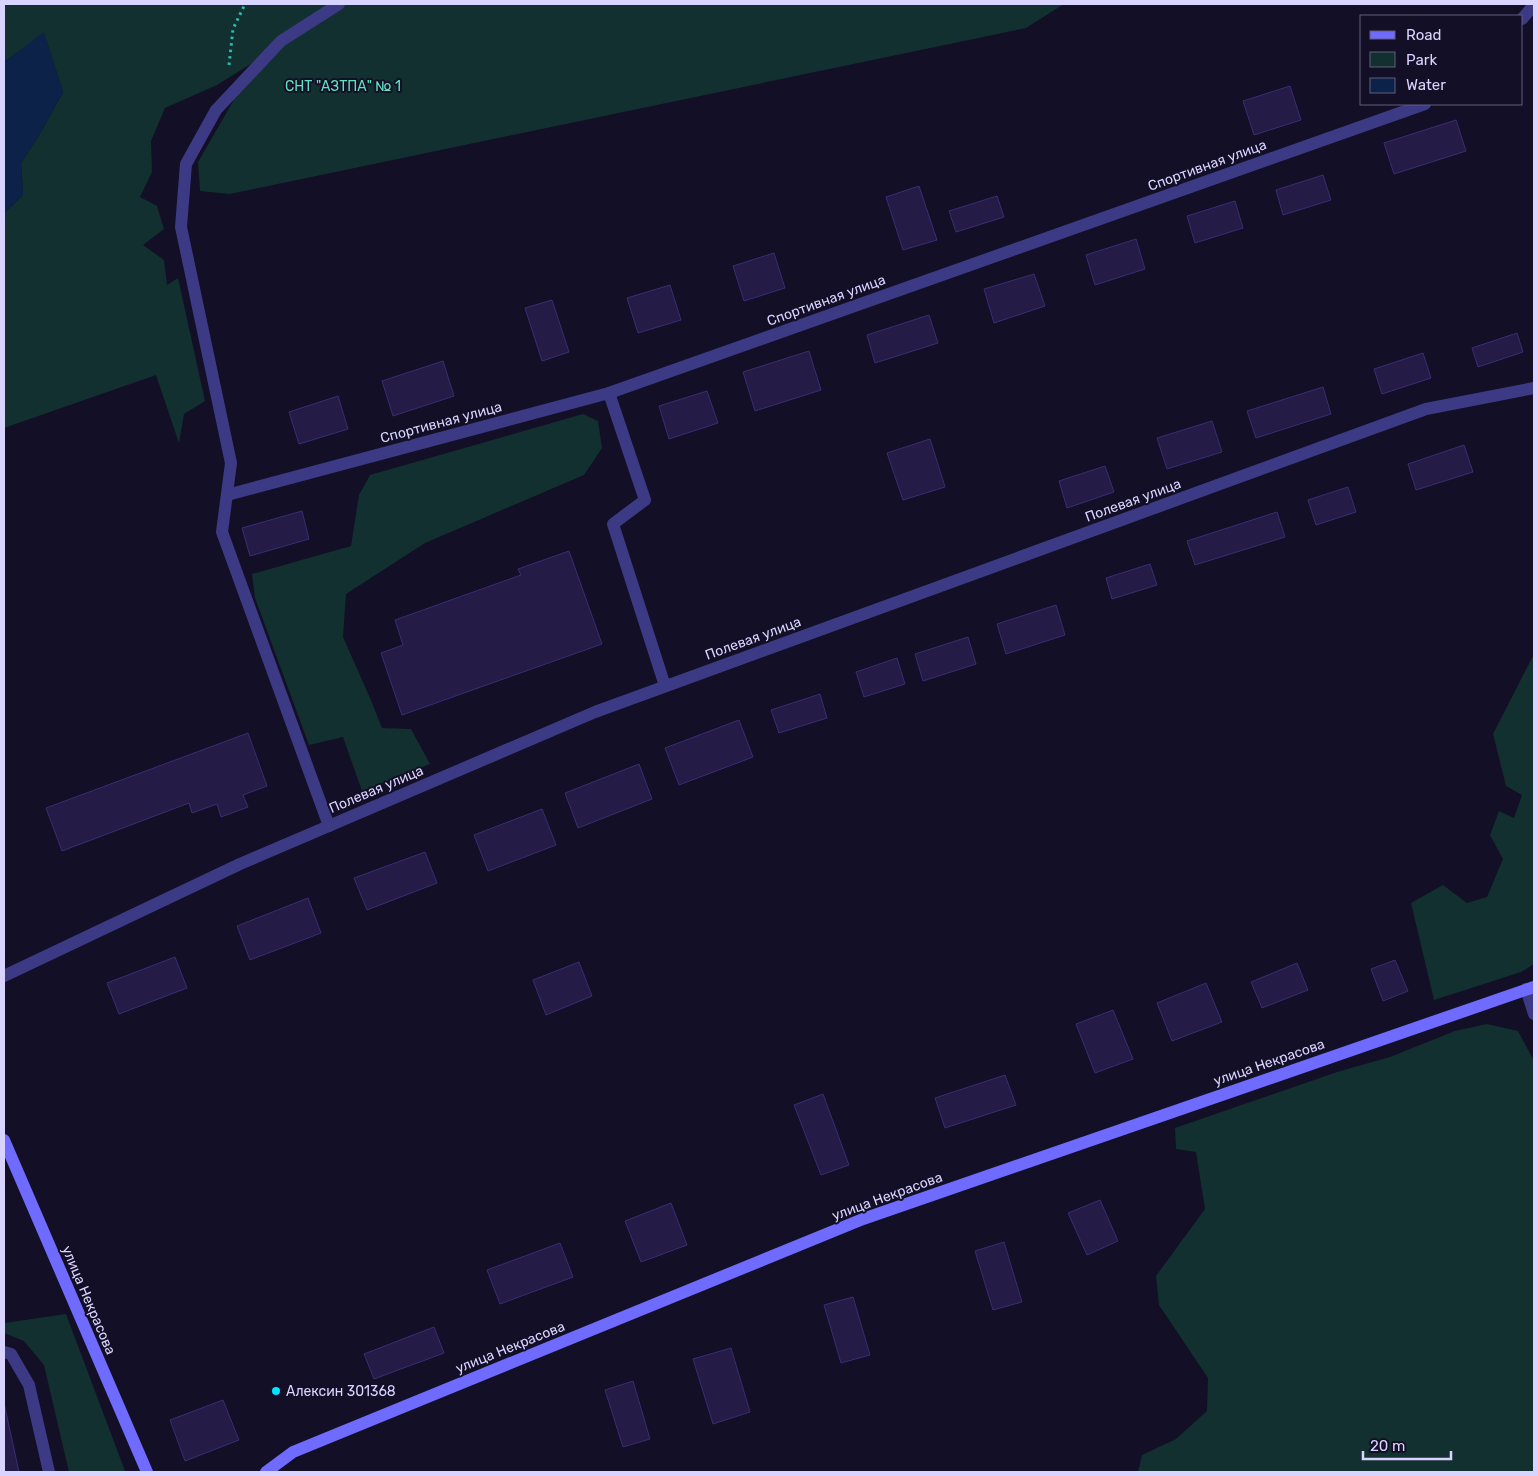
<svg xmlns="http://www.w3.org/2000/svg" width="1538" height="1476" viewBox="0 0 1538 1476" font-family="Rubik,sans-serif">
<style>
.green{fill:#12302f}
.water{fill:#0c2248}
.building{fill:#241b47;stroke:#3b2d73}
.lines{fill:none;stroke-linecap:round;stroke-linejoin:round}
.path{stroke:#2fb8b0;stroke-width:3;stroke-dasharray:2.5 4;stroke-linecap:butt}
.service{stroke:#3d3a85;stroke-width:12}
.minor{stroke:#3d3a85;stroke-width:12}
.secondary{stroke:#6f6bff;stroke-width:12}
.poi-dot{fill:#00e5ff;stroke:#130f26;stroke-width:2}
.labels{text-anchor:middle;stroke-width:4;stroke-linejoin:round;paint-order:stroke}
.park-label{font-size:14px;fill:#5fe0c0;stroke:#130f26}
.street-label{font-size:14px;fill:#d9d4ff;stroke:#130f26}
.poi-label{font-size:14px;fill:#d9d4ff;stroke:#130f26;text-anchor:start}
</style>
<rect width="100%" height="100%" fill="#130f26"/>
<g class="green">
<polygon points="4,4 1064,4 1026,28 230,194 200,191 198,162 257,60 217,85 165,108 151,141 152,172 140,197 157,206 164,229 143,245 164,260 167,285 178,278 205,401 184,414 179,443 156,375 4,428 4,213 23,195 21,163 41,132 63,92 44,33 4,62"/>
<polygon points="583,414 598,421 602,448 584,475 425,543 346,594 343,637 370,698 382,728 411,729 430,764 362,791 343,737 309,745 255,598 252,574 351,546 359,495 370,475"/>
<polygon points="1534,654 1534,964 1521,972 1434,1000 1411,903 1443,885 1467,903 1487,897 1503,859 1490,835 1499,811 1514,818 1522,795 1506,786 1493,734"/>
<polygon points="1487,1024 1518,1031 1534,1061 1534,1472 1138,1472 1142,1455 1176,1439 1207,1411 1208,1378 1159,1305 1156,1276 1205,1209 1196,1152 1176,1149 1175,1128 1337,1072 1390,1057 1455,1031"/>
<polygon points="66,1314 125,1471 125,1472 69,1472 44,1365 24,1341 4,1333 4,1323"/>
</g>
<polygon class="water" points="44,32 63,92 41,132 21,163 23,195 4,213 4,62"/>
<g class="building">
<polygon points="1290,86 1301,120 1254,135 1243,101"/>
<polygon points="1456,120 1466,151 1394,174 1384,143"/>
<polygon points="1323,175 1331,200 1283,215 1276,190"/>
<polygon points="919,186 937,240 903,250 886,197"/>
<polygon points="997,196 1004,217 956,232 949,211"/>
<polygon points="1235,201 1243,228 1195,243 1187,216"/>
<polygon points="1136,239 1145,269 1095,285 1086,255"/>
<polygon points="774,253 785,288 744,301 733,266"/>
<polygon points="1034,274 1045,306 994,323 984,289"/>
<polygon points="670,285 681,320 638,333 627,298"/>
<polygon points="552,300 569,352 542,361 525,308"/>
<polygon points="929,315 938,343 875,363 867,335"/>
<polygon points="1517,333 1523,352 1478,367 1472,348"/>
<polygon points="809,351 821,390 755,411 743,372"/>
<polygon points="1423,353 1431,378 1382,394 1374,369"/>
<polygon points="443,361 454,396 393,416 382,381"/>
<polygon points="1323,387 1331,414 1256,438 1247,411"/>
<polygon points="707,391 718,423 669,439 659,406"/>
<polygon points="338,396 348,429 299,444 289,412"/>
<polygon points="1212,421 1222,452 1167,469 1157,438"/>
<polygon points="930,439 945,487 903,500 887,453"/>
<polygon points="1464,445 1473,472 1416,490 1408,464"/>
<polygon points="1105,466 1114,492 1067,508 1059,481"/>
<polygon points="1348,487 1356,512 1316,525 1308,500"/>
<polygon points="302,511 309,539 250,556 242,528"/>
<polygon points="1277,512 1285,537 1195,565 1187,541"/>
<polygon points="569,551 602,644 402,715 381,653 403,645 395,620 521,575 518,569"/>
<polygon points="1150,564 1157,585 1112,599 1106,578"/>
<polygon points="1056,605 1065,635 1006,654 997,624"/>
<polygon points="968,637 976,664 923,681 915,654"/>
<polygon points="897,658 905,684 864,697 856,672"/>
<polygon points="820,694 827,718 779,733 771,710"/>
<polygon points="739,720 753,757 679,785 665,748"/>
<polygon points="248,733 267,786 243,795 248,807 221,817 217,804 192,813 189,803 62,851 46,808"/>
<polygon points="639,764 652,799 578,828 565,793"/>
<polygon points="542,809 556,845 488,871 474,835"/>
<polygon points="425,852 437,883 367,910 354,878"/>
<polygon points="308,898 321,933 250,960 237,926"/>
<polygon points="175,957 187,988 119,1014 107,983"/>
<polygon points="1395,960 1408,991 1383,1001 1371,969"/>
<polygon points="579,962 592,996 546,1015 533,980"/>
<polygon points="1297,963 1308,990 1262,1008 1251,982"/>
<polygon points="1206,983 1222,1022 1172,1041 1157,1003"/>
<polygon points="1113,1010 1133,1059 1095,1073 1076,1024"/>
<polygon points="1005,1075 1016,1105 945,1128 935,1098"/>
<polygon points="823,1094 849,1165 821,1175 794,1105"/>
<polygon points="1100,1200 1118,1241 1087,1255 1068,1213"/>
<polygon points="671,1203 687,1245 641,1262 625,1221"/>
<polygon points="1004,1242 1022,1302 993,1310 975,1251"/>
<polygon points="560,1243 573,1277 500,1304 487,1270"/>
<polygon points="853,1297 870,1355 841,1363 824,1305"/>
<polygon points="434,1327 444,1353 374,1379 364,1354"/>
<polygon points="731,1348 750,1412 713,1424 693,1359"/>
<polygon points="633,1381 650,1439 623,1447 605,1390"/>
<polygon points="223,1400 239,1440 185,1461 170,1420"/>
<polygon points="4,1403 19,1472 4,1472"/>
</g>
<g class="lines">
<polyline class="path" points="229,65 233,29 245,4"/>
<g class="service">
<polyline points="329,826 222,532 231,463 181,227 186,164 216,110 281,41 339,4"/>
<polyline points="4,1352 11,1354 29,1385 49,1472"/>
</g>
<g class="minor">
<polyline points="1522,19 1534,5"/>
<polyline points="609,393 645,500 613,524 665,686"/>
<polyline points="227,495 609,393 1425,104"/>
<polyline points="4,976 240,864 595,712 1426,409 1534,388"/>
<polyline points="1526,989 1534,1014"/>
</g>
<g class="secondary">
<polyline points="4,1140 147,1472"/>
<polyline points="266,1472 293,1452 863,1219 1534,987"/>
</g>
</g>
<circle class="poi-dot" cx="276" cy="1391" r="5"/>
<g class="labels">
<g class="park-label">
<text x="343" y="91">СНТ "АЗТПА" № 1</text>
</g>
<g class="street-label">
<text transform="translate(1207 165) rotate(-20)" y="5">Спортивная улица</text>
<text transform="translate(826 300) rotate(-20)" y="5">Спортивная улица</text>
<text transform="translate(441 422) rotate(-15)" y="5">Спортивная улица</text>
<text transform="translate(1133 500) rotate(-20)" y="5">Полевая улица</text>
<text transform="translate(753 638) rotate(-20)" y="5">Полевая улица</text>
<text transform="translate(376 789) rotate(-23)" y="5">Полевая улица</text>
<text transform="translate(1269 1062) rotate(-19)" y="5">улица Некрасова</text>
<text transform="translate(887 1196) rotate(-20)" y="5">улица Некрасова</text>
<text transform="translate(89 1300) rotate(67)" y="5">улица Некрасова</text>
<text transform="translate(510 1347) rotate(-22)" y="5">улица Некрасова</text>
</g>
<g class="poi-label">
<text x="286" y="1396">Алексин 301368</text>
</g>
</g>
<rect width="1538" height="1476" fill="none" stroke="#d9d4ff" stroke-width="10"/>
<rect x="1360" y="15" width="162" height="90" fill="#130f26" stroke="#625e7d"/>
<rect x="1370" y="31" width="25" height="8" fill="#6f6bff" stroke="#625e7d"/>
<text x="1406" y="40" font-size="15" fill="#d9d4ff">Road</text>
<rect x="1370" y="52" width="25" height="15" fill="#12302f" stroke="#625e7d"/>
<text x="1406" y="65" font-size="15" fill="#d9d4ff">Park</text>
<rect x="1370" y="78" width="25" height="15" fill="#0c2248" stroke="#625e7d"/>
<text x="1406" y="90" font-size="15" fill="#d9d4ff">Water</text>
<path d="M1363 1451v8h88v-8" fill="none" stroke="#d9d4ff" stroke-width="2.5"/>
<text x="1370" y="1451" font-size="15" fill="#d9d4ff" stroke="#130f26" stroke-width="4" paint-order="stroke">20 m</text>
</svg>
